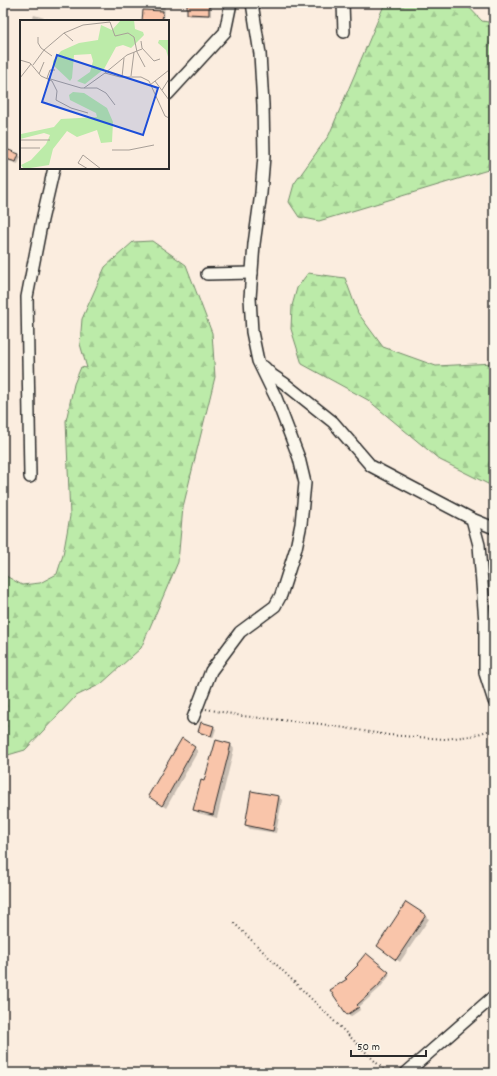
<svg xmlns="http://www.w3.org/2000/svg" width="497" height="1076" viewBox="0 0 497 1076" font-family="Dekko,sans-serif">
<style>
.forest{fill:url(#forest-firs);stroke:#748b6a}
.shadow{fill:#0003}
.building{fill:#f9c5aa;stroke:#2b2b2b}
.lines{fill:none;stroke-linecap:round;stroke-linejoin:round}
.street-casing{stroke:#2b2b2b;stroke-width:14}
.path{stroke:#2b2b2b;stroke-width:2;stroke-dasharray:1 3;stroke-linecap:butt}
.street{stroke:#fbf7ec;stroke-width:11}
.inset-road{fill:none;stroke:#a89f97;stroke-width:1}
.view{fill:#1d4ed8;fill-opacity:0.15;stroke:#1d4ed8;stroke-width:2}
.inset-edge{fill:none;stroke:#2b2b2b;stroke-width:2}
</style>
<defs>
<pattern id="forest-firs" width="22" height="20" patternUnits="userSpaceOnUse"><rect width="22" height="20" fill="#bceba9"/><path d="M5 1l3.5 6h-7zM16 11l3.5 6h-7z" fill="#a2ca92"/></pattern>
</defs>
<rect width="100%" height="100%" fill="#fbeddf"/>
<filter id="ink" filterUnits="userSpaceOnUse"><feTurbulence type="fractalNoise" baseFrequency=".025" numOctaves="2"/><feDisplacementMap in="SourceGraphic" scale="8" xChannelSelector="R" yChannelSelector="G"/><feConvolveMatrix kernelMatrix="1 2 1 2 8 2 1 2 1" color-interpolation-filters="sRGB"/></filter>
<g filter="url(#ink)">
<g class="forest">
<polygon points="385,3 465,3 482,21 494,23 494,170 488,170 319,221 299,217 289,202 294,184 329,135"/>
<polygon points="152,241 186,265 212,333 215,377 183,507 178,562 141,648 101,684 76,696 25,750 8,755 3,755 3,566 6,576 22,585 40,583 57,574 63,555 70,516 66,421 74,384 81,367 87,368 80,344 82,319 105,267 133,242"/>
<polygon points="308,273 345,278 358,313 383,347 436,366 494,363 494,487 440,460 368,400 302,364 291,329 292,306 297,288"/>
</g>
<g class="shadow">
<polygon points="152,3 165,3 164,21 143,21 153,12"/>
<polygon points="188,3 211,3 211,16 190,16 188,14"/>
<polygon points="34,15 48,19 50,21 32,21"/>
<polygon points="19,155 21,157 18,164 6,160 4,158"/>
<polygon points="202,723 214,727 216,729 213,738 201,734 199,732"/>
<polygon points="183,739 198,751 166,808 149,796"/>
<polygon points="216,741 231,745 234,749 217,818 198,813 194,809 205,782"/>
<polygon points="279,797 282,800 276,833 250,829 246,825"/>
<polygon points="425,916 429,919 400,962 378,946"/>
<polygon points="366,954 390,975 380,988 359,1007 360,1010 350,1017 331,991 348,980 360,965"/>
</g>
<g class="building">
<polygon points="187,3 209,3 209,15 187,14"/>
<polygon points="143,10 163,11 162,21 142,21"/>
<polygon points="6,149 19,154 16,162 3,158"/>
<polygon points="201,722 214,726 211,736 198,732"/>
<polygon points="182,738 195,747 162,806 148,796"/>
<polygon points="216,740 231,744 213,815 193,810 201,780 204,781"/>
<polygon points="251,791 279,796 273,831 245,825"/>
<polygon points="406,902 426,915 396,960 377,946"/>
<polygon points="366,953 389,972 378,986 357,1005 359,1007 347,1015 330,990 347,979 345,978 358,965 357,964"/>
</g>
<g class="lines">
<g class="street-casing">
<g id="street">
<polyline points="343,3 344,32"/>
<polyline points="168,94 225,32 231,3"/>
<polyline points="207,274 252,273"/>
<polyline points="264,367 272,375 284,383 333,422 371,466 472,519 479,545 485,622 485,673 494,701"/>
<polyline points="30,477 27,297 42,220 54,168"/>
<polyline points="472,519 494,528"/>
<polyline points="193,718 211,671 240,632 275,606 281,595 296,548 301,524 305,483 299,458 276,398 258,361 252,332 250,298 254,244 261,193 264,156 263,105 260,54 252,3"/>
<polyline points="406,1073 494,996"/>
</g>
</g>
<g class="path">
<polyline points="206,709 242,716 321,724 388,735 445,739 471,736 494,729"/>
<polyline points="234,923 387,1073"/>
</g>
<use href="#street" class="street"/>
</g>
</g>
<g transform="translate(20 20)">
<rect width="149" height="149" fill="#fbeddf"/>
<path d="M 101,0 L 114,0 L 115,9 L 123,12 L 124,15 L 111,28 L 103,25 L 96,27 L 84,49 L 65,64 L 57,61 L 70,52 L 73,41 L 71,34 L 54,35 L 52,58 L 50,61 L 33,45 L 33,41 L 41,31 L 59,23 L 78,20 L 81,5 L 92,10 ZM 139,20 L 149,20 L 149,40 L 146,30 L 138,23 ZM 53,72 L 64,73 L 87,88 L 93,102 L 92,122 L 81,123 L 77,110 L 57,117 L 47,111 L 33,129 L 29,145 L 4,149 L 1,145 L 11,140 L 26,124 L 30,115 L 24,113 L 0,119 L 1,114 L 34,107 L 41,99 L 77,97 L 76,93 L 50,80 L 49,75 Z" fill="#bceba9"/>
<path class="inset-road" d="M 44,13 L 63,5 L 90,2 L 95,16 L 108,13 L 114,17 L 117,32 L 125,47M 18,17 L 18,23 L 21,28 L 32,36M 121,21 L 122,28 L 134,41 L 140,39M 0,40 L 10,43 L 21,56 L 32,61 L 37,71 L 36,80 L 51,88 L 68,93M 13,45 L 24,30 L 44,13 L 53,21M 85,53 L 107,35 L 122,29M 19,54 L 24,42M 111,56 L 114,32M 102,57 L 104,38M 0,58 L 11,44M 27,58 L 61,68 L 77,68 L 86,73 L 95,85M 27,58 L 30,50 L 35,50M 135,61 L 149,80M 130,65 L 149,50M 64,68 L 85,53 L 100,57 L 121,57 L 129,61 L 145,96 L 149,98M 142,70 L 149,59M 0,120 L 30,120M 0,128 L 20,128M 92,130 L 109,130 L 134,125M 68,149 L 58,143 L 63,135 L 81,149"/>
<path class="view" d="M 37,35 L 138,68 L 123,115 L 22,82 Z"/>
<rect width="149" height="149" class="inset-edge"/>
</g>
<rect width="497" height="1076" fill="none" stroke="#fbf7ec" stroke-width="16"/>
<rect x="8" y="8" width="481" height="1060" fill="none" stroke="#2b2b2b" stroke-width="1.5" filter="url(#ink)"/>
<path d="M351 1050v6h75v-6" fill="none" stroke="#2b2b2b" stroke-width="2"/>
<text x="357" y="1050" font-size="12" fill="#2b2b2b" stroke="#fbf7ec" stroke-width="3" paint-order="stroke">50 m</text>
</svg>
